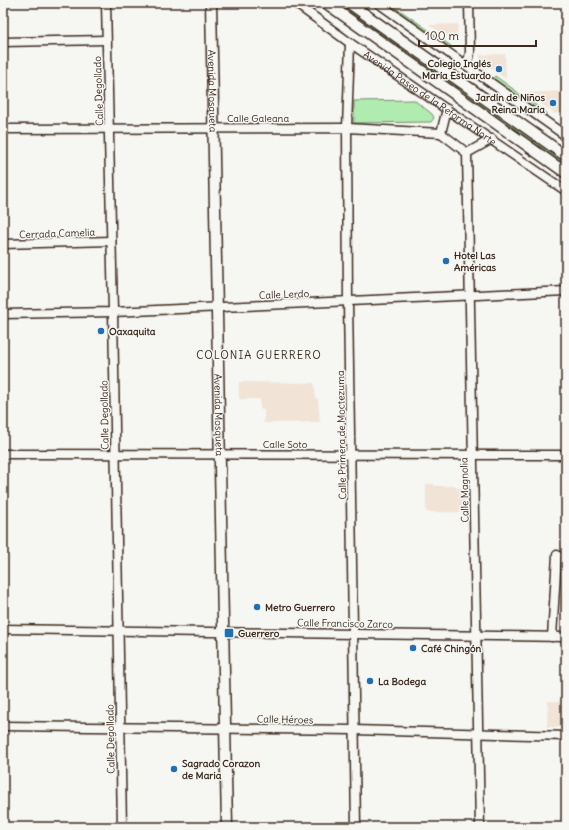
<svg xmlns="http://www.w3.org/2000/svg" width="569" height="830" viewBox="0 0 569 830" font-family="Delius,sans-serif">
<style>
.built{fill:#f1e3d6}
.green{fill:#b0ebb0;stroke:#768a67}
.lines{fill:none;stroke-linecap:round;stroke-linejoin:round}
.minor-casing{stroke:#3b2a1e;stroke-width:11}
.major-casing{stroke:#3b2a1e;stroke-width:13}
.minor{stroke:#f6f6f2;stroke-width:8}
.major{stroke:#f6f6f2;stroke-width:10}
.poi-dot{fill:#1f6fb2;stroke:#f6f6f2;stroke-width:1.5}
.labels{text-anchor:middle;stroke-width:3;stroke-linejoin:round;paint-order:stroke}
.poi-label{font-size:10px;font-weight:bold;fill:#3b2a1e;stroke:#f6f6f2;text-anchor:start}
.street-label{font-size:10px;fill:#3b2a1e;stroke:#f6f6f2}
.neighbourhood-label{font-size:11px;letter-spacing:1px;fill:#3b2a1e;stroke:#f6f6f2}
</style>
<rect width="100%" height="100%" fill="#f6f6f2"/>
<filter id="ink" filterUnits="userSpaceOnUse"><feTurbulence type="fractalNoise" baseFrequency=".025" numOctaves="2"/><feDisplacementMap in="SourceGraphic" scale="8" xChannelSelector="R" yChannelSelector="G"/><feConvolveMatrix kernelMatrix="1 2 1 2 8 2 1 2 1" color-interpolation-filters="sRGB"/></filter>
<g filter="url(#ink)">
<g class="built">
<polygon points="458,24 457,35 451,38 429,25"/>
<polygon points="505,54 506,79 482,61 479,55"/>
<polygon points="566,91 565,107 562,111 555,114 527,93"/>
<polygon points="239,382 314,383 316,398 318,399 320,422 264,423 264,410 260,409 260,399 239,399"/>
<polygon points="426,484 434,484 434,486 455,486 456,488 464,488 465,512 426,512"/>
<polygon points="564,686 566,686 566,727 547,727 548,701 563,702"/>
</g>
<g class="green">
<polygon points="337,3 340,3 566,162 566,165"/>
<polygon points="394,6 451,46 450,48 393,7"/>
<polygon points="495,76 548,114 546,116 493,78"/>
<polygon points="414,100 432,114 434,118 431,122 354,123 354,101"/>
</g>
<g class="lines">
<g class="minor-casing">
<g id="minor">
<polyline points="106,3 113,312 122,827"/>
<path id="s1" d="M 295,3 L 350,43 L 566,191"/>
<polyline points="378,3 566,136"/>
<polyline points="3,42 106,40"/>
<polyline points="350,43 347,128 348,302 356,827"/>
<polyline points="465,65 469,58 470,52 469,3"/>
<polyline points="3,129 347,128 441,133"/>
<polyline points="441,133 467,153"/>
<polyline points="441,133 447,109"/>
<polyline points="467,153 480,827"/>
<polyline points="467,153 492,139"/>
<polyline points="3,244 111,241"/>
<polyline points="3,314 113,312 566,291"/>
<polyline points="3,454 566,455"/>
<polyline points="3,629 566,637"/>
<polyline points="552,637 557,555"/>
<polyline points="3,726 354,730 566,736"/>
</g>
</g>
<g class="major-casing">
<g id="major">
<path id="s2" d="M 211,3 L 227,827"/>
<polyline points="326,3 566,173"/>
<polyline points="349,3 566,156"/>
</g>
</g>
<use href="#minor" class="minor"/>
<use href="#major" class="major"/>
</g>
</g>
<g class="poi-dot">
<circle cx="499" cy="69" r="4"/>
<circle cx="553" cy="103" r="4"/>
<circle cx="446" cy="261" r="4"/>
<circle cx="101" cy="331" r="4"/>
<circle cx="257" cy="607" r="4"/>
<rect x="224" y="628" width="10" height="10" rx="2"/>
<circle cx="413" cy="648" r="4"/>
<circle cx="370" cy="681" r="4"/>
<circle cx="174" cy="769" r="4"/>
</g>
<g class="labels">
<g class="poi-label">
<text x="491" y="67" text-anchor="end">Colegio Inglés<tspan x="491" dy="12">María Estuardo</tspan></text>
<text x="545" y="101" text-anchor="end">Jardín de Niños<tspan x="545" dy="12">Reina María</tspan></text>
<text x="454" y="259">Hotel Las<tspan x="454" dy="12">Américas</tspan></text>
<text x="109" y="335">Oaxaquita</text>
<text x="265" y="611">Metro Guerrero</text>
<text x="238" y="637">Guerrero</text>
<text x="421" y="652">Café Chingón</text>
<text x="378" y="685">La Bodega</text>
<text x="182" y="767">Sagrado Corazon<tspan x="182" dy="12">de Maria</tspan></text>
</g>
<g class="street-label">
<text transform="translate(98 91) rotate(-92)" y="4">Calle Degollado</text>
<text dy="4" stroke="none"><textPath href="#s2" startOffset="88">Avenida Mosqueta</textPath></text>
<text dy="4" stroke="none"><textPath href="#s1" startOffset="165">Avenida Paseo de la Reforma Norte</textPath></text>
<text x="258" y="122">Calle Galeana</text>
<text transform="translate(57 233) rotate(-2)" y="4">Cerrada Camelia</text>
<text transform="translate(284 294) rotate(-2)" y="4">Calle Lerdo</text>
<text transform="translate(104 415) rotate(-91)" y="4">Calle Degollado</text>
<text dy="4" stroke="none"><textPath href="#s2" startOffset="412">Avenida Mosqueta</textPath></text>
<text transform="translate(341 435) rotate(-91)" y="4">Calle Primera de Moctezuma</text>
<text x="285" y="448">Calle Soto</text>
<text transform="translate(464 490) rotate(-91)" y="4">Calle Magnolia</text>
<text transform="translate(345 623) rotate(1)" y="4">Calle Francisco Zarco</text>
<text transform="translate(285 719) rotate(1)" y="4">Calle Héroes</text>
<text transform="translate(110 739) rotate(-91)" y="4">Calle Degollado</text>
</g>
<g class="neighbourhood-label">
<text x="259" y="359">COLONIA GUERRERO</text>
</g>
</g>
<rect width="569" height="830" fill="none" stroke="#f6f6f2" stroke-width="16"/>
<rect x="8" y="8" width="553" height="814" fill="none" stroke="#3b2a1e" stroke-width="1.5" filter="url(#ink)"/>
<path d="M419 40v6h117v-6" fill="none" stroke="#3b2a1e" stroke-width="2"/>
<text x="425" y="40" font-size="12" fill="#3b2a1e" stroke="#f6f6f2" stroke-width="3" paint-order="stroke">100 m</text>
</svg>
